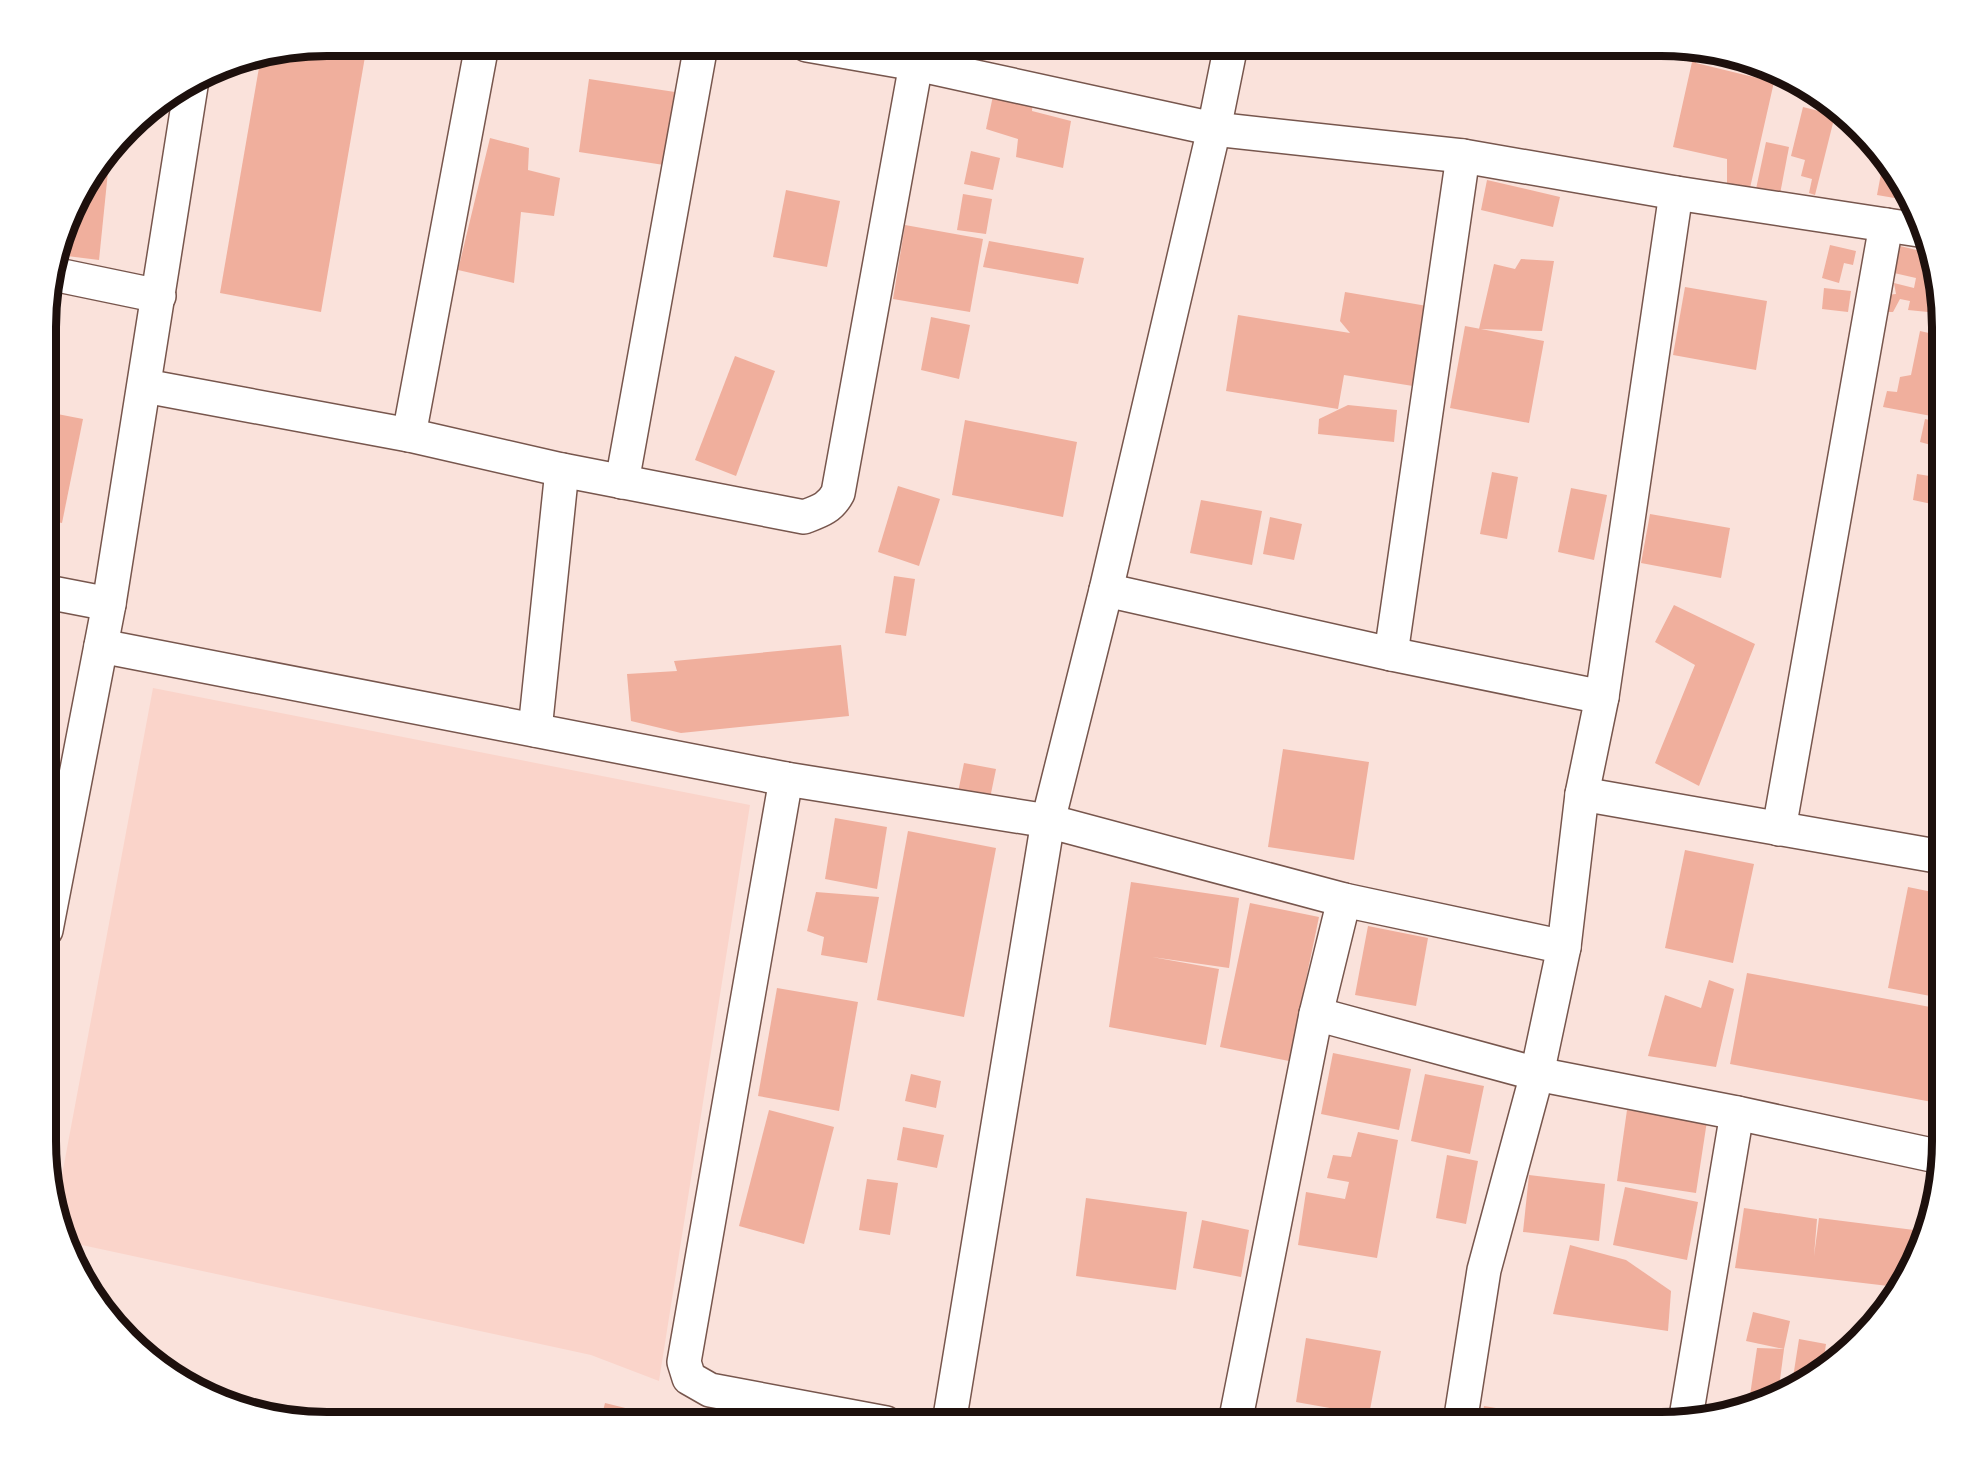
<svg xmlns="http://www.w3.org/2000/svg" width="1987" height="1468" viewBox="0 0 1987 1468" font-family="'Archivo Narrow',sans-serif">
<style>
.built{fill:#fad4ca}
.building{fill:#f0af9d}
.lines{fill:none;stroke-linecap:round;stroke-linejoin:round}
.street-casing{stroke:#77564d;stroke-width:36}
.street{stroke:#fff;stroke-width:33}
.rim{fill:none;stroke:#1d100d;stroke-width:8}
</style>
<rect width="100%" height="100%" fill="#fae2db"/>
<polygon class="built" points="153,688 750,805 659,1381 591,1355 68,1242 57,1202"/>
<g class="building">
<polygon points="327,45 367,45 321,312 220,293 261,56"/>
<polygon points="1582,46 1611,46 1609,53"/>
<polygon points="1675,46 1698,50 1696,63 1774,82 1750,188 1727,183 1727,159 1673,147 1692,62 1672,58"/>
<polygon points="589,79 675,92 664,165 579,152"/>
<polygon points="994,91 1033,96 1032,111 1071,121 1063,168 1016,157 1018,139 986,129"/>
<polygon points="1803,107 1835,115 1815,195 1809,193 1812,179 1801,176 1805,160 1791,156"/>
<polygon points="490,138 529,148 528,170 560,178 554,216 521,212 514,283 458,270"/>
<polygon points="1766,142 1789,147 1780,194 1756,189"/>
<polygon points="971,151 1000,158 993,190 964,184"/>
<polygon points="110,152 99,260 59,255 83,186"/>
<polygon points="1883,163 1912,201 1877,195"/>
<polygon points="1487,180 1560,197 1553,227 1481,210"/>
<polygon points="786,190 840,201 827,267 773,257"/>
<polygon points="963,194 992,199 986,234 957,230"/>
<polygon points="905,225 983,239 970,312 893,299"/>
<polygon points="989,241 1084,258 1078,284 983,267"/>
<polygon points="1830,245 1856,251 1853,265 1844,263 1839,283 1822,278"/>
<polygon points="1900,246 1925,252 1929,272 1927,281 1932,282 1936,302 1929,301 1928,312 1908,310 1910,301 1900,299 1893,312 1889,312 1886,295 1896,294 1894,283 1914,288 1916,278 1894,273"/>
<polygon points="1521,259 1554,261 1542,331 1479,329 1494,264 1515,269"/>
<polygon points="1685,287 1767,301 1756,370 1673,355"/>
<polygon points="1824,288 1851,291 1848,312 1822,309"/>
<polygon points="1345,292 1427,306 1413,386 1344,375 1338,409 1226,391 1238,315 1350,333 1340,321"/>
<polygon points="1937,307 1942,327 1942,333 1932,331"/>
<polygon points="931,317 970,325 959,379 921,370"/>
<polygon points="1465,326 1544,341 1529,423 1450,408"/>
<polygon points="1920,331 1942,336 1942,418 1883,407 1887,391 1897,392 1900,377 1911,375"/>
<polygon points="735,356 775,371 736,476 695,460"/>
<polygon points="1348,405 1397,410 1394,442 1318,434 1319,419"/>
<polygon points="47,412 83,419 62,523 47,520"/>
<polygon points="1925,419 1942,423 1942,448 1920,442"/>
<polygon points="965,420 1077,442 1063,517 952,495"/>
<polygon points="1492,472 1518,477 1507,539 1480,534"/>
<polygon points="1917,474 1942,478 1941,506 1913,500"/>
<polygon points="898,486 940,499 919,566 878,552"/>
<polygon points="1571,488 1607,495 1594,560 1558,552"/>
<polygon points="1201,500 1262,511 1252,565 1190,553"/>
<polygon points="1650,514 1730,528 1721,578 1641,563"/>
<polygon points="1270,517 1302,524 1294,560 1263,554"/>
<polygon points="894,576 915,579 906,636 885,633"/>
<polygon points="1674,605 1755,644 1699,786 1655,763 1695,665 1655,642"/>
<polygon points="841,645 849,716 681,733 631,721 627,674 677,671 674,661"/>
<polygon points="1283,749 1369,762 1354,860 1268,847"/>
<polygon points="964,763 996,769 989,803 957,797"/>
<polygon points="835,818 887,827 877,889 825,879"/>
<polygon points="908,831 996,848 964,1017 877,1000"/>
<polygon points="1685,850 1754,864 1733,963 1665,948"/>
<polygon points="1131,882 1239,898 1229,968 1152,957 1219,969 1206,1045 1109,1027"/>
<polygon points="1908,887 1942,894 1941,998 1888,988"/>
<polygon points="816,892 879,897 867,963 821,955 824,937 807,931"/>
<polygon points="1250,903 1319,917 1289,1061 1220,1047"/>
<polygon points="1368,926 1428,938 1416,1006 1355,995"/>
<polygon points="1747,973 1941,1009 1941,1049 1932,1102 1730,1064"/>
<polygon points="1709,980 1734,989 1716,1067 1648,1056 1665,995 1701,1008"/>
<polygon points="777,988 858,1002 839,1111 758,1096"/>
<polygon points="1333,1053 1411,1069 1399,1130 1321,1114"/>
<polygon points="911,1074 941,1081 936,1108 905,1101"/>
<polygon points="1425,1074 1484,1086 1470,1154 1411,1141"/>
<polygon points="769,1110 834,1127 804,1244 739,1226"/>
<polygon points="1627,1110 1707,1121 1696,1193 1617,1181"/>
<polygon points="903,1127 944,1135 937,1168 897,1160"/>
<polygon points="1358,1132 1398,1140 1377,1258 1298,1245 1306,1192 1345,1199 1349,1182 1327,1178 1333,1155 1351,1157"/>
<polygon points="1447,1155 1478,1161 1466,1224 1436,1218"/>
<polygon points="1529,1175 1605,1184 1599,1241 1523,1232"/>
<polygon points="867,1179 898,1183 890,1235 859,1230"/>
<polygon points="1625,1187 1698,1202 1687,1260 1613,1245"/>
<polygon points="1086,1198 1187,1212 1176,1290 1076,1276"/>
<polygon points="1744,1208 1817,1219 1814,1256 1819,1218 1922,1231 1919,1251 1897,1287 1735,1268"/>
<polygon points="1202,1220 1249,1230 1241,1277 1193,1268"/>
<polygon points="1570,1245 1626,1260 1671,1291 1668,1331 1553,1314"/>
<polygon points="1753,1312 1790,1321 1784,1349 1746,1341"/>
<polygon points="1306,1338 1381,1351 1369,1415 1296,1402"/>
<polygon points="1799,1339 1826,1344 1823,1365 1797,1384 1792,1384"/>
<polygon points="1757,1348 1784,1349 1778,1395 1749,1402"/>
<polygon points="605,1403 674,1420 674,1423 600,1423"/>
<polygon points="1484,1406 1514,1411 1512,1423 1481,1423"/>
<polygon points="1031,1413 1069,1416 1068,1423 1031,1423"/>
</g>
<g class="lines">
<g class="street-casing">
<g id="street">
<polyline points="807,45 916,64 1214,129 1463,156 1676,193 1919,230"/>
<polyline points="53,274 159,296"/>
<polyline points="145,386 409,435 562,470 535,730"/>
<polyline points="409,435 482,45"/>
<path d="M 562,470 L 804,517 C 820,511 830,508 838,493 L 916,64"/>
<polyline points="622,482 701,45"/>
<polyline points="1106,590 1391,654 1602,697"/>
<polyline points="47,592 109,604"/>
<polyline points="101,646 786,779 1048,821 1344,900 1564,947"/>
<polyline points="1391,654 1463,156"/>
<polyline points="786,779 684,1362 689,1378 710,1390 886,1423"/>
<polyline points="1582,794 1942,857"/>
<polyline points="1779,829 1886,225"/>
<polyline points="46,930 109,604 191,86"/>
<polyline points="1316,1014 1537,1074 1737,1113 1941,1157"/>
<polyline points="1686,1417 1737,1113"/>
<polyline points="949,1423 1048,821 1106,590 1214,129 1231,45"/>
<polyline points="1235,1423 1316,1014 1344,900"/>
<polyline points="1460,1423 1484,1270 1537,1074 1564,947 1582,794 1602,697 1676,193"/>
</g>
</g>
<use href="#street" class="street"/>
</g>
<path d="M0 0H1987V1468H0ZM327 56H1661A271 271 0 0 1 1932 327V1141A271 271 0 0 1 1661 1412H327A271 271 0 0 1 56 1141V327A271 271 0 0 1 327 56Z" fill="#fff" fill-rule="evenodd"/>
<path class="rim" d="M327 56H1661A271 271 0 0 1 1932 327V1141A271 271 0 0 1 1661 1412H327A271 271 0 0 1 56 1141V327A271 271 0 0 1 327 56Z"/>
</svg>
